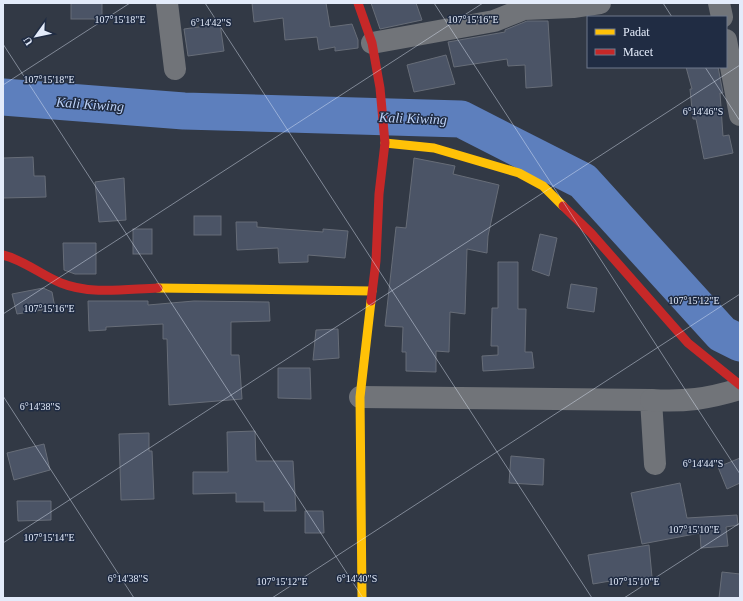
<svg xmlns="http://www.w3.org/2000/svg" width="743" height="601" viewBox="0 0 743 601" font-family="'Times New Roman',serif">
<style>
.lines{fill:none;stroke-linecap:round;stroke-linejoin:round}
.river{stroke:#5d7fbd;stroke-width:37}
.building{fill:#4b5466;stroke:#676d78}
.street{stroke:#717479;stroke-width:22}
.slow{stroke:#ffc107;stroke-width:9}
.jam{stroke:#c62828;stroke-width:9}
.ticks{fill:none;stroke:#e3ebfa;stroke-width:1;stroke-opacity:0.45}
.labels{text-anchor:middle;stroke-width:3;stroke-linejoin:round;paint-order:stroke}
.water-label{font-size:14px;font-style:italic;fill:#bdd2f7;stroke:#202c43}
.ticks-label{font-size:10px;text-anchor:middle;fill:#e3ebfa;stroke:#202c43;stroke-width:3;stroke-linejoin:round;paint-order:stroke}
</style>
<rect width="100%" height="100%" fill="#323945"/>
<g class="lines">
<polyline class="river" points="3,97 184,111 461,119 583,181 722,334 740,343"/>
</g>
<g class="building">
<rect x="71" y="3" width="31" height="16"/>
<polygon points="252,3 326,3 330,27 352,24 358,40 358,48 335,51 335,47 319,50 317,37 285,40 283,18 254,22"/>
<polygon points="371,3 416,3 422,20 380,29"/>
<polygon points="527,21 548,21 552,86 526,88 525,65 508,66 507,59 454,67 448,42 505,32 505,30"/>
<polygon points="220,24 224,51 188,56 184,29"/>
<polygon points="446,55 455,84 414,92 407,65"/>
<polygon points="686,67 718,67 723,93 720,93 723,136 729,135 733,153 704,159 696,119 693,119 690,89 692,89"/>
<polygon points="33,157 34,176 45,176 46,197 3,198 3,158"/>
<polygon points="414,158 455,166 453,174 499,185 488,236 487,253 467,249 465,314 450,312 449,352 436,351 436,372 406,371 406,352 402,352 403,327 385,326 396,227 406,228"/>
<polygon points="124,178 126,220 99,222 95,182"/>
<rect x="194" y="216" width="27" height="19"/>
<polygon points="236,222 257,222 257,227 323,232 323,229 348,231 345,258 308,255 308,262 279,263 278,248 237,250"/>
<rect x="133" y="229" width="19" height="25"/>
<polygon points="540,234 557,238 549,276 532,270"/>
<polygon points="63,243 96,243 96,274 75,274 64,270"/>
<polygon points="498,262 518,262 518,309 526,309 525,352 532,352 534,368 483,371 482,356 498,355 498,346 491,346 492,308 498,308"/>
<polygon points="571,284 597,288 594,312 567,308"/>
<polygon points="43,288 52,292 55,308 17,314 12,294"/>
<polygon points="88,301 148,301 148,305 194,301 269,302 270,321 231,322 231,355 239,355 242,399 169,405 167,339 163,339 163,324 106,327 106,330 89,331"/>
<polygon points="338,329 339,358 313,360 316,330"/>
<polygon points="278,368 310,368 311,399 278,398"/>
<polygon points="255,431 256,461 293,461 296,511 264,511 264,502 236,502 236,493 193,494 193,472 228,472 227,432"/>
<polygon points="149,433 149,451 152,451 154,499 121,500 119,434"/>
<polygon points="44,444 50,470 14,480 7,453"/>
<polygon points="511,456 544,459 543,485 509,483"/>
<polygon points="740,458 740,483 727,489 718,467"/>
<polygon points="680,483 687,518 737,515 738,525 726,527 728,546 701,548 700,533 642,544 631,493"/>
<polygon points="17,501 51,501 51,520 18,521"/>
<polygon points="305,511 323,511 324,533 305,533"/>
<polygon points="649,545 652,577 633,579 633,577 593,584 588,555"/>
<polygon points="722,572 740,574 740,598 719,598"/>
</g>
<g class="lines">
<g class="street">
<polyline points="167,3 175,69"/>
<polyline points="719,3 722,17"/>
<polyline points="726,40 740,115"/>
<polyline points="372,43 494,21 524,9 573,7 600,3"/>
<polyline points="360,397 651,400 655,464"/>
<path d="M 651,400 C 685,402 707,399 740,389"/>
</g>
<g class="slow">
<polyline points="385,143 434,148 519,173 543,186 563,206"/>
<polyline points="158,288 372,291"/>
<polyline points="362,598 360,397 371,301"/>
</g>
<g class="jam">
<polyline points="358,3 372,43 380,88 385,143 379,194 376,261 371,301"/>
<polyline points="563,206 591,233 688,343 740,385"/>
<path d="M 3,255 C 24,260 41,275 61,283 C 90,295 127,289 158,288"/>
</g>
</g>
<path class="ticks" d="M 205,3 L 592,598M 434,3 L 740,474M 663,3 L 672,17M 3,44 L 363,598M 705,67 L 740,121M 3,85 L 130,3M 3,314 L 483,3M 3,396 L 134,598M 3,543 L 740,65M 272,598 L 740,294M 624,598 L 740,523"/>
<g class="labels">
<g class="water-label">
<text transform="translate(90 104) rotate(4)" y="5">Kali Kiwing</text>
<text transform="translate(413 118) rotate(2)" y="5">Kali Kiwing</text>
</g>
</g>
<g class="ticks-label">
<text x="120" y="23">107°15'18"E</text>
<text x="473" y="23">107°15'16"E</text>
<text x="211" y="26">6°14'42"S</text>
<text x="49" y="83">107°15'18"E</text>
<text x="703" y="115">6°14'46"S</text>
<text x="694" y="304">107°15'12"E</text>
<text x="49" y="312">107°15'16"E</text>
<text x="40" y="410">6°14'38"S</text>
<text x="703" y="467">6°14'44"S</text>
<text x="694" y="533">107°15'10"E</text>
<text x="49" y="541">107°15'14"E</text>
<text x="128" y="582">6°14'38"S</text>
<text x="357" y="582">6°14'40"S</text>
<text x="282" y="585">107°15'12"E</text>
<text x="634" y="585">107°15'10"E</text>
</g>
<rect width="743" height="601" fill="none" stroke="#e3ebfa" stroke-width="8"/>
<rect x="587" y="16" width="140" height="52" fill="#202c43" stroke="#6e788c"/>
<rect x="595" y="29" width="20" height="6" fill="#ffc107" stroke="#6e788c"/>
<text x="623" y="36" font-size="12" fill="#e3ebfa">Padat</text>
<rect x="595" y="49" width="20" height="6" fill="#c62828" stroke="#6e788c"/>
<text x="623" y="56" font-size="12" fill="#e3ebfa">Macet</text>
<g transform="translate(36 36) rotate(237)" stroke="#202c43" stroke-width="3" paint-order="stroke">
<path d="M0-3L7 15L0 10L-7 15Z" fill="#e3ebfa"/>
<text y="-6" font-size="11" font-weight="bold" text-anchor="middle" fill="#e3ebfa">U</text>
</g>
</svg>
